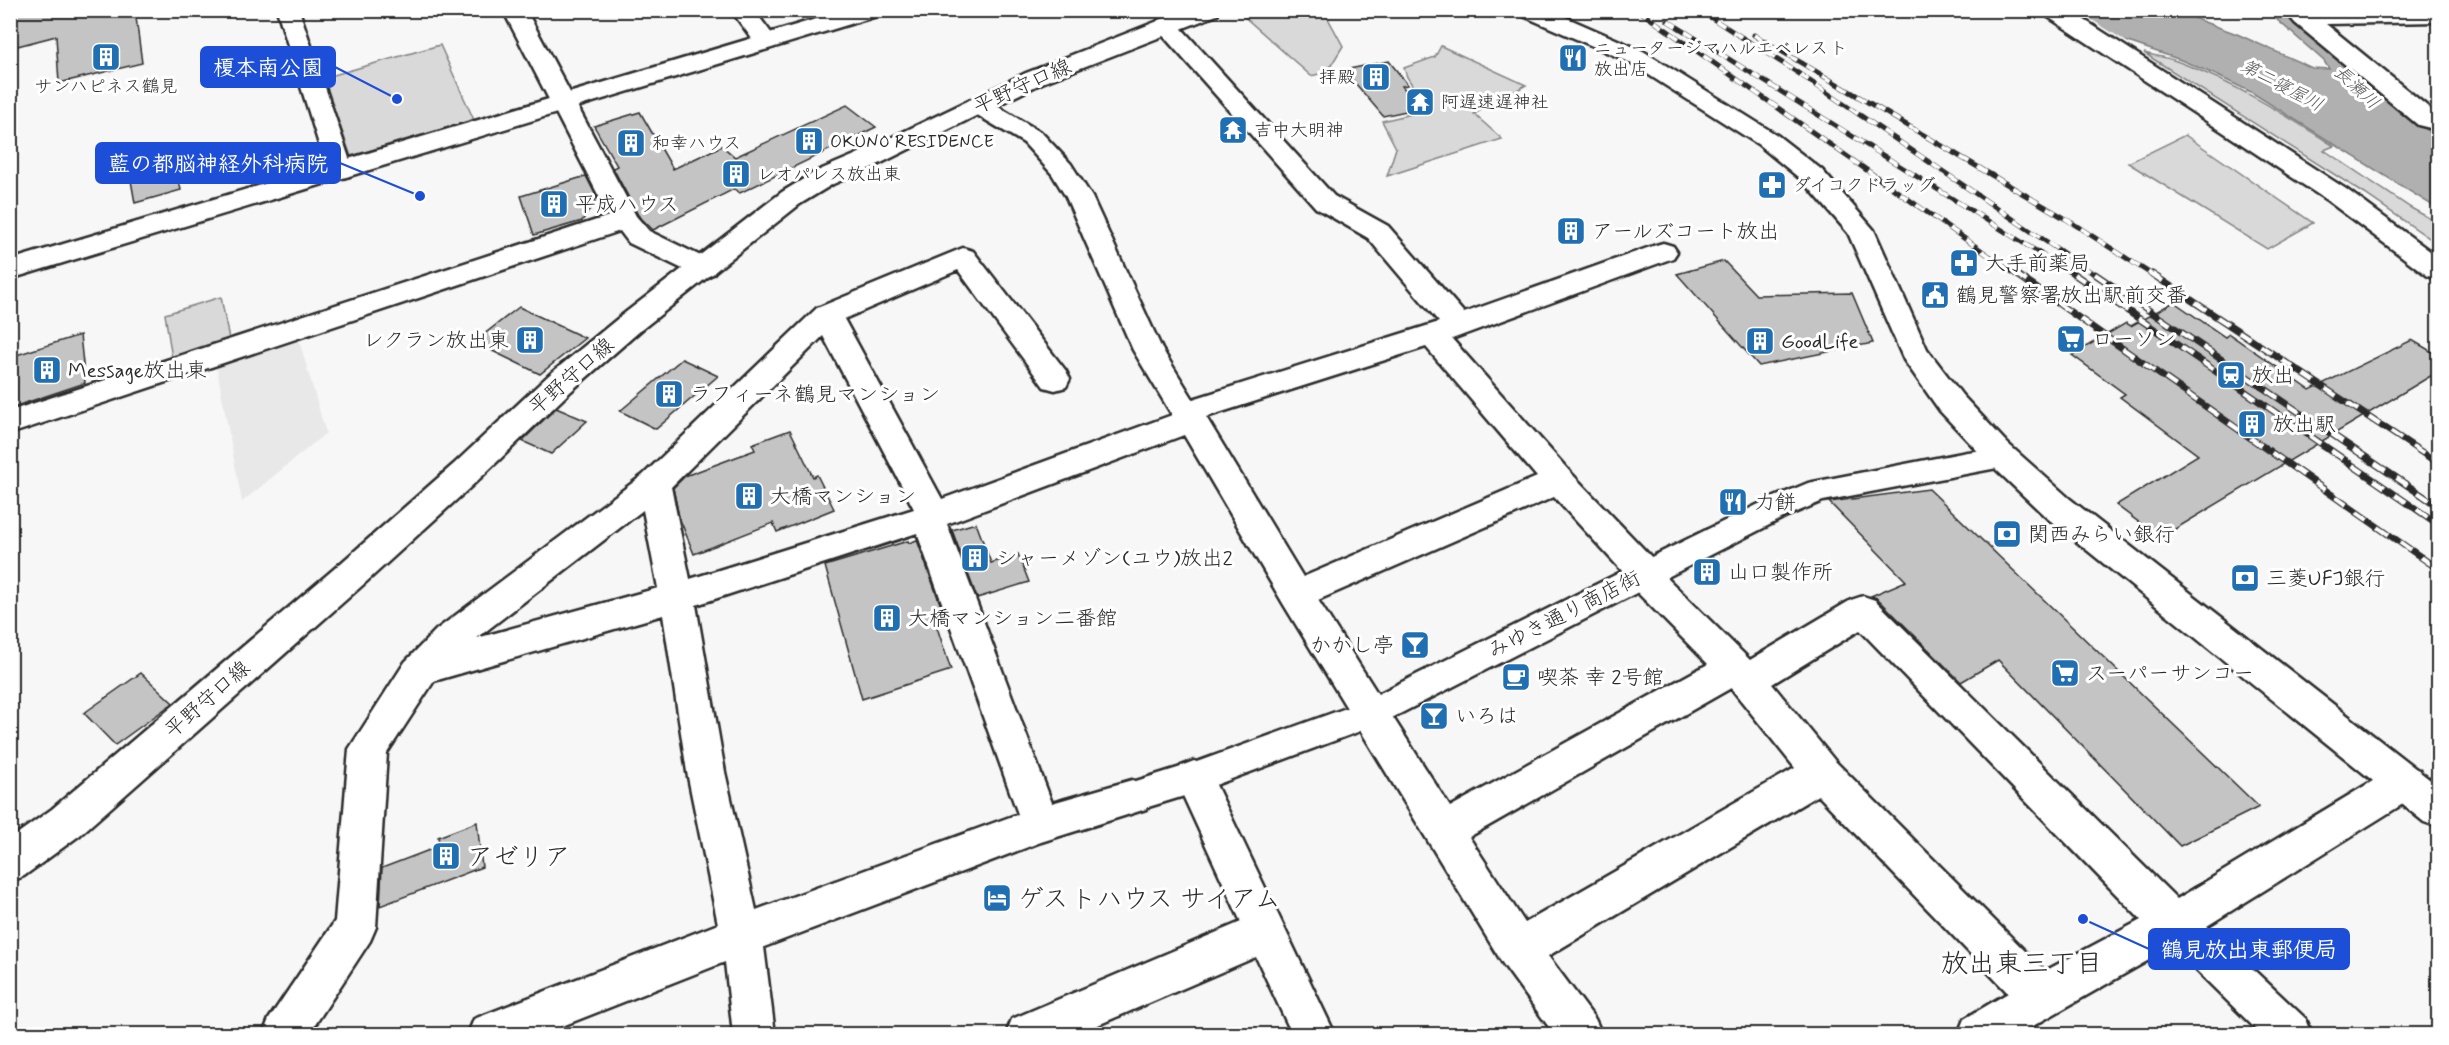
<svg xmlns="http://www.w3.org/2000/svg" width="2449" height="1045" viewBox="0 0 2449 1045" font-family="Mynerve,'Klee One',sans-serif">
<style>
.built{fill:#e8e8e8}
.green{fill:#d9d9d9;stroke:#828282;stroke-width:1.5}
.water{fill:#b0b0b0;stroke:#7b7b7b;stroke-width:1.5}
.pier{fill:#f7f7f7}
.building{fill:#c4c4c4;stroke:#2b2b2b;stroke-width:1.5}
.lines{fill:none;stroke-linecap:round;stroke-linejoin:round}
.pedestrian-casing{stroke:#2b2b2b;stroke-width:5}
.minor-casing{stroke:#2b2b2b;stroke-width:5}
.tertiary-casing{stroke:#2b2b2b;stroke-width:5}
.secondary-casing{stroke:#2b2b2b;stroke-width:5}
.pedestrian{fill:#fff;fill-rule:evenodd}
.minor{fill:#fff;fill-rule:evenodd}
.tertiary{fill:#fff;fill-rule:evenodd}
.secondary{fill:#fff;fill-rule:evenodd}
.rail-far1-casing{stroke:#2b2b2b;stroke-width:5}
.rail-casing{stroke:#2b2b2b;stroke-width:7}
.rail-far1{stroke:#fff;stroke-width:4;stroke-dasharray:10;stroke-linecap:butt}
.rail{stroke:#fff;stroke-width:4.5;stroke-dasharray:13;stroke-linecap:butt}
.labels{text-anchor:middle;stroke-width:6;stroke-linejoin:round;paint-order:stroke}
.far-poi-label{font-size:18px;fill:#2b2b2b;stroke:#fff;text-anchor:start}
.far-water-label{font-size:18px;font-style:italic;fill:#5a5a5a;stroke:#fff}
.street-label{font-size:21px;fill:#2b2b2b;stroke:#fff}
.poi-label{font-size:21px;fill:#2b2b2b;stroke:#fff;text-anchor:start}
.near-poi-label{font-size:26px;fill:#2b2b2b;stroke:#fff;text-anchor:start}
.near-neighbourhood-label{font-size:27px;fill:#2b2b2b;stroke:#fff}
.leader{fill:none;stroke:#1d4ed8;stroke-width:2}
.callout-dot{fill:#1d4ed8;stroke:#fff;stroke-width:2}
.callout{fill:#1d4ed8;stroke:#1d4ed8;stroke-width:2}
.callout-label{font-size:22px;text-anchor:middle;font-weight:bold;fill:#fff}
</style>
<rect width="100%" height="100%" fill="#f7f7f7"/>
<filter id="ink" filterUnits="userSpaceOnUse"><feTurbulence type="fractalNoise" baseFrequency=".0167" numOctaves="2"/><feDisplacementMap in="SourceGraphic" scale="12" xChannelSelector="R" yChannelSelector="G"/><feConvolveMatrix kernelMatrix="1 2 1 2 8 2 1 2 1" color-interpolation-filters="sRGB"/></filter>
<g filter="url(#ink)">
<polygon class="built" points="298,337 326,433 242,502 216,364"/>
<g class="green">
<polygon points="1248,10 1324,11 1343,46 1327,72 1311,76 1240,13"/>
<polygon points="440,45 474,120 351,156 323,78"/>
<polygon points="1441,46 1526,85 1474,114 1502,139 1387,176 1396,148 1382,121 1428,110 1407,77 1404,68 1435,57"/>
<path d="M 2144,53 C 2155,56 2167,57 2179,62 C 2235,83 2284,114 2334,146 L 2324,150 L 2411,208 L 2438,223 L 2438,244 L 2365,194 Z"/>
<polygon points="2185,135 2313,223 2267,249 2128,163"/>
<polygon points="221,297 229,339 172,358 165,314"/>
</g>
<polygon class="water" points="2014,11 2174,11 2237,34 2312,68 2329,69 2324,61 2267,11 2285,11 2438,139 2438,209 2251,92 2216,75 2181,60 2081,26"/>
<polygon class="pier" points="2029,11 2078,11 2135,47 2081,28 2041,19"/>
<g class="building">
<polygon points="10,10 135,10 142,63 59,83 56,36 10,48"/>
<polygon points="1389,61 1408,85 1402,86 1420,108 1383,116 1344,70"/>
<polygon points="847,105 876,127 740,193 734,189 653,230 638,215 613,168 617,166 594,126 640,112 673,169 722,146 735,157"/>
<polygon points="171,145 181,190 135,203 127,158"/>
<polygon points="586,176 597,198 582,221 534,235 521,196"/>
<polygon points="1724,261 1756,295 1852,293 1873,343 1759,366 1677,274"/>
<polygon points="2174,302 2225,337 2229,334 2310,390 2412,340 2439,356 2439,371 2160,538 2116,505 2198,455 2120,397 2125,394 2072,355 2126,323 2131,326"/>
<polygon points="519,307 585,338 540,374 474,342"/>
<polygon points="80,335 85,383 10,408 10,357"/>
<polygon points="682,359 718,376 656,429 620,411"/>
<polygon points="556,408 587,421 551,454 522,441"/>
<polygon points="790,430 813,477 817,475 834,509 777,532 773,523 694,554 679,517 673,488 685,476 755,450 752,444"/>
<polygon points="1929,489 2040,596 2259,807 2180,846 1998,660 1961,682 1877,598 1871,596 1906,581 1829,502"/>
<polygon points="976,523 991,563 1018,554 1029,582 977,598 952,530"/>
<polygon points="917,540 942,609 932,612 951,670 862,699 825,566 908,541 909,543"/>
<polygon points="141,673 173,703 115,745 84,713"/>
<polygon points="477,822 482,867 380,906 382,868 440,846 438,837"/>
</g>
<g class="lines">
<g class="pedestrian-casing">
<polygon id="pedestrian" points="2003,448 2013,451 2017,458 2013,465 1823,501 1785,517 1382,723 1194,793 1132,812 1120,808 1115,797 1120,786 1194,763 1360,703 1635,565 1765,501 1808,483 1967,452"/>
</g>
<g class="minor-casing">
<g id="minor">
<polygon points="277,10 299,10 353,170 349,176 340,178 331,176 327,170"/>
<polygon points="503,10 526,10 636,216 649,231 713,262 717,268 713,274 703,277 693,274 629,243 620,231 10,434 10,411 609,216"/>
<polygon points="731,10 754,10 778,42 774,47 766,49 758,47"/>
<polygon points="2284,10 2438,10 2438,22 2326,24 2438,115 2438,130 2418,125 2295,23"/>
<path d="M 1166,18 L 1174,20 L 1334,196 L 1388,226 L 1464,313 L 1653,246 L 1663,243 L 1673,246 L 1677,252 L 1673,258 L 1452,339 L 1570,472 L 1657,563 L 1662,573 L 1750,660 L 1851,600 L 1863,596 L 1875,600 L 2177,899 L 2391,770 L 2405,765 L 2419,770 L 2424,782 L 2419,794 L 2207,926 L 2306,1019 L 2312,1034 L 2261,1034 L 2192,966 L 2170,948 L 2019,1034 L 1958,1034 L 1964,1019 L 2008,993 L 1818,795 L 1548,956 L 1595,1019 L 1602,1034 L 1554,1034 L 1503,964 L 1284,605 L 1184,435 L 947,524 L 1052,803 L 1132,780 L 1146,785 L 1151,797 L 1146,809 L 1041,842 L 764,947 L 775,1034 L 733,1034 L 725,962 L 542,1034 L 468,1034 L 474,1019 L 718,924 L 687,772 L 663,615 L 434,681 L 387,753 L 376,927 L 370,941 L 309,1034 L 263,1034 L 269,1019 L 335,921 L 349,749 L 405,662 L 436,630 L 643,475 L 817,308 L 963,248 L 973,251 L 1066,371 L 1070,379 L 1066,387 L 1055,390 L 1044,387 L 958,270 L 844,319 L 942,499 L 1172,415 L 1133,350 L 1066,197 L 1052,174 L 1024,143 L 969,110 L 966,105 L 969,100 L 978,98 L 987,100 L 1042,133 L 1071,164 L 1092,197 L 1162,349 L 1193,399 L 1439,322 L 1368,238 L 1316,208 L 1158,30 L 1155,25 L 1158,20 ZM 823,336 L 914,509 L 690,579 L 671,487 ZM 1426,347 L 1537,477 L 1303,577 L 1206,417 ZM 1554,497 L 1625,574 L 1630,585 L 1708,664 L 1450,807 L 1318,600 ZM 643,510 L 658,588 L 477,638 ZM 917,533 L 1018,814 L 756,910 L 725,772 L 696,605 ZM 1860,630 L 2141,920 L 2045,971 L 1835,761 L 1772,684 ZM 1731,688 L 1795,768 L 1525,923 L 1469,837 Z"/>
<polygon points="1194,761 1207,766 1335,1034 1292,1034 1256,957 1077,1034 1006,1034 1012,1019 1241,922 1175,778 1181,766"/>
</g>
</g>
<g class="tertiary-casing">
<g id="tertiary">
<polygon points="846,10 883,10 880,15 10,279 10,260"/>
<polygon points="1518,10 1549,10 1643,51 1777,135 1822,170 1874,230 1927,349 1962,395 2007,443 2070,499 2438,786 2438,827 2424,822 2046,517 1985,459 1940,411 1904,360 1848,233 1804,182 1759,145 1627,61 1521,15"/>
<polygon points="2042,10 2069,10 2346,189 2438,257 2438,279 2428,276 2328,201 2045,15"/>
</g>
</g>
<g class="secondary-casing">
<polygon id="secondary" points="1186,10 1220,10 1217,15 1042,83 873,167 833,184 800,204 641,330 571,391 476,482 365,583 80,835 24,876 10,882 10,839 52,809 341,563 454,464 549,375 621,316 782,192 815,172 855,155 1026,73"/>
</g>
<use href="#pedestrian" class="pedestrian"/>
<use href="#minor" class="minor"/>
<use href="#tertiary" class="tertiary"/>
<use href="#secondary" class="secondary"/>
<g class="rail-far1-casing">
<g id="rail-far1">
<polyline points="1638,10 2018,276"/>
<polyline points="1699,10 1798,73 2097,276"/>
<polyline points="1668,21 2076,276"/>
<polyline points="1754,35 2066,219 2154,276"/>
</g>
</g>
<g class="rail-casing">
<g id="rail">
<polyline points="2016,274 2438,569"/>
<polyline points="2074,274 2438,524"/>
<polyline points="2095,274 2438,506"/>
<polyline points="2152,274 2438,463"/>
</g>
</g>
<use href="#rail-far1" class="rail-far1"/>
<use href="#rail" class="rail"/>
</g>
</g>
<defs>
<g id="building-square" transform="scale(1.5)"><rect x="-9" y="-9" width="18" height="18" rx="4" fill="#1f6fb2" stroke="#fff"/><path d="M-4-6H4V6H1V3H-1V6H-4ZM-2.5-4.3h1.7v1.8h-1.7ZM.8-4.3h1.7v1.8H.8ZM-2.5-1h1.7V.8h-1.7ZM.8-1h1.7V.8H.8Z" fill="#fff"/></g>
<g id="restaurant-square" transform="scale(1.5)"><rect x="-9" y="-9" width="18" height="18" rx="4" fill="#1f6fb2" stroke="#fff"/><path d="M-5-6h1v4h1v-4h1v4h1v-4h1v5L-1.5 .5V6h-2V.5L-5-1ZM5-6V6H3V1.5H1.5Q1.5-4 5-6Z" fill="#fff"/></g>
<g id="temple-square" transform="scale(1.5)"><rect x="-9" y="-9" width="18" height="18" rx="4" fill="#1f6fb2" stroke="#fff"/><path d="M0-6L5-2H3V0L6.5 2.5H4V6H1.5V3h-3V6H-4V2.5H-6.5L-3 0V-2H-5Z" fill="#fff"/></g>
<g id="pharmacy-square" transform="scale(1.5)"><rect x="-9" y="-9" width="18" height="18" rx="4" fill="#1f6fb2" stroke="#fff"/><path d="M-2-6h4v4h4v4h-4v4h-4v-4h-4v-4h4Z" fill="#fff"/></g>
<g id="civic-square" transform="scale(1.5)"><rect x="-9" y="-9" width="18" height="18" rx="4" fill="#1f6fb2" stroke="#fff"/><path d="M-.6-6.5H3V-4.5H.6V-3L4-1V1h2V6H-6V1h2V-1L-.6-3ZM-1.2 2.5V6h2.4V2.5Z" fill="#fff"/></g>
<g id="supermarket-square" transform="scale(1.5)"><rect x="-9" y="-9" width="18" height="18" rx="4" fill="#1f6fb2" stroke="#fff"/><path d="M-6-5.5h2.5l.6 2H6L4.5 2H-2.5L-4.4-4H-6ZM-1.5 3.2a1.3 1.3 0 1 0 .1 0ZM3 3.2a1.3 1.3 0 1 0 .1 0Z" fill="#fff"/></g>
<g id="station-square" transform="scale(1.5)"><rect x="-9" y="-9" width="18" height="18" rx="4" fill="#1f6fb2" stroke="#fff"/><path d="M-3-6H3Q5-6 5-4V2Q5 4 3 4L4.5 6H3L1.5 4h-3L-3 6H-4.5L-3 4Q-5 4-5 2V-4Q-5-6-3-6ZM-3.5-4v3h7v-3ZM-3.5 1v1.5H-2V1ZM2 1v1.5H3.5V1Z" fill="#fff"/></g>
<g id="bank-square" transform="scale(1.5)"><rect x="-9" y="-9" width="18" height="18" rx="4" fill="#1f6fb2" stroke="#fff"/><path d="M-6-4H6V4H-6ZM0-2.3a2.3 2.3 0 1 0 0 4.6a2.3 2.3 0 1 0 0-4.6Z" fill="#fff"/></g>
<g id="bar-square" transform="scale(1.5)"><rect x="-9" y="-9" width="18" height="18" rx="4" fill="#1f6fb2" stroke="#fff"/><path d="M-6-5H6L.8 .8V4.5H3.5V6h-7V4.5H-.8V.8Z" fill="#fff"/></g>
<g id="cafe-square" transform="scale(1.5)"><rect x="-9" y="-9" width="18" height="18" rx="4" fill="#1f6fb2" stroke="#fff"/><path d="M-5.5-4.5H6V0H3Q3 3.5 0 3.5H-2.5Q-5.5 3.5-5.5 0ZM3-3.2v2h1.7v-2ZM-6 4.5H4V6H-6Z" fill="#fff"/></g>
<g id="hotel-square" transform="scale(1.5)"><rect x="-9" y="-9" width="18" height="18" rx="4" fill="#1f6fb2" stroke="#fff"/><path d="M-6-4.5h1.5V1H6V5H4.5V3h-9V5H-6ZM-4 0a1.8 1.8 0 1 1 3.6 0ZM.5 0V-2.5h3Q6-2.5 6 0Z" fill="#fff"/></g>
</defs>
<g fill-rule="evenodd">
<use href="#building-square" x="106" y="57"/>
<use href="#restaurant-square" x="1573" y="58"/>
<use href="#building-square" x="1376" y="77"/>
<use href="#temple-square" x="1420" y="102"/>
<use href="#temple-square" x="1233" y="130"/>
<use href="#building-square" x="809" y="141"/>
<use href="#building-square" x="631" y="143"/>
<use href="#building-square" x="736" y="174"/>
<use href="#pharmacy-square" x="1772" y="185"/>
<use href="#building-square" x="554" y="204"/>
<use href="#building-square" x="1571" y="231"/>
<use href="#pharmacy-square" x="1964" y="263"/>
<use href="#civic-square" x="1935" y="295"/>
<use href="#supermarket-square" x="2071" y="339"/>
<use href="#building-square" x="530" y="340"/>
<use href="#building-square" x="1760" y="341"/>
<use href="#building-square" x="47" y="370"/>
<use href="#station-square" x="2231" y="375"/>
<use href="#building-square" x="669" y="394"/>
<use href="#building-square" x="2252" y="424"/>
<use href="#building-square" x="749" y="496"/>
<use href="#restaurant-square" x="1733" y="502"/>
<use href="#bank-square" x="2007" y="534"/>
<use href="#building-square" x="975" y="558"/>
<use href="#building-square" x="1707" y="572"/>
<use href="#bank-square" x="2245" y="578"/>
<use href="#building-square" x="887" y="618"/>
<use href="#bar-square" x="1415" y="645"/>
<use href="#supermarket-square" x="2065" y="673"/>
<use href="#cafe-square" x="1516" y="677"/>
<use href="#bar-square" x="1434" y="716"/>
<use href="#building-square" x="446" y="856"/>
<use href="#hotel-square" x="997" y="898"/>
</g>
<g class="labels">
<g class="far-poi-label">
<text x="1594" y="54">ニュータージマハルエベレスト<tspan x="1594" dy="21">放出店</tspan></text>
<text x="1355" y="83" text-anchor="end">拝殿</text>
<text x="106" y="92" text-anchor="middle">サンハピネス鶴見</text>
<text x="1441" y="108">阿遅速遅神社</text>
<text x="1254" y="136">吉中大明神</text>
<text x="830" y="147">OKUNO RESIDENCE</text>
<text x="652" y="149">和幸ハウス</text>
<text x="757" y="180">レオパレス放出東</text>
<text x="1793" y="191">ダイコクドラッグ</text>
</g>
<g class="far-water-label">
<text transform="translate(2282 85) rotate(28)" y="6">第二寝屋川</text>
<text transform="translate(2357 87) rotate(43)" y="6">長瀬川</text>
</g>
<g class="street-label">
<text transform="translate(1022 86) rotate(-24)" y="7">平野守口線</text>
<text transform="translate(571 376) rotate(-41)" y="7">平野守口線</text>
<text transform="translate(1564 614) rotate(-27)" y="7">みゆき通り商店街</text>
<text transform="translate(207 699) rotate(-41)" y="7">平野守口線</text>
</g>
<g class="poi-label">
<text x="575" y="211">平成ハウス</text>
<text x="1592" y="238">アールズコート放出</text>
<text x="1985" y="270">大手前薬局</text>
<text x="1956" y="302">鶴見警察署放出駅前交番</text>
<text x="2092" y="346">ローソン</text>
<text x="509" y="347" text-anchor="end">レクラン放出東</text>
<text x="1781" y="348">GoodLife</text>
<text x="68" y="377">Message放出東</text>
<text x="2252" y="382">放出</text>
<text x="690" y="401">ラフィーネ鶴見マンション</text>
<text x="2273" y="431">放出駅</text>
<text x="770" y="503">大橋マンション</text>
<text x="1754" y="509">力餅</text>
<text x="2028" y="541">関西みらい銀行</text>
<text x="996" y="565">シャーメゾン(ユウ)放出2</text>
<text x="1728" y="579">山口製作所</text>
<text x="2266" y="585">三菱UFJ銀行</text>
<text x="908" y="625">大橋マンション二番館</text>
<text x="1394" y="652" text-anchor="end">かかし亭</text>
<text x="2086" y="680">スーパーサンコー</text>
<text x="1537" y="684">喫茶 幸 2号館</text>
<text x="1455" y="723">いろは</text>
</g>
<g class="near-poi-label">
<text x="467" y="865">アゼリア</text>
<text x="1018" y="907">ゲストハウス サイアム</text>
</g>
<g class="near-neighbourhood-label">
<text x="2022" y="972">放出東三丁目</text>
</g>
</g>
<path class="leader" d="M397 99L335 67M420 196L340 163M2083 919L2149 949"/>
<g class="callout-dot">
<circle cx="397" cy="99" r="6"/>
<circle cx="420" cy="196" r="6"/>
<circle cx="2083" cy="919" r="6"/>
</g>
<g class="callout">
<rect x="201" y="47" width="134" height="40" rx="6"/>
<rect x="96" y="143" width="244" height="40" rx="6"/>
<rect x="2149" y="929" width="200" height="40" rx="6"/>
</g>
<g class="callout-label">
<text x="268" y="75">榎本南公園</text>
<text x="218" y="171">藍の都脳神経外科病院</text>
<text x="2249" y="957">鶴見放出東郵便局</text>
</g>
<rect width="2449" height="1045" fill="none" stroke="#fff" stroke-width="36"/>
<rect x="18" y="18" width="2413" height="1009" fill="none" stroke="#2b2b2b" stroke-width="2" filter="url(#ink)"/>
</svg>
